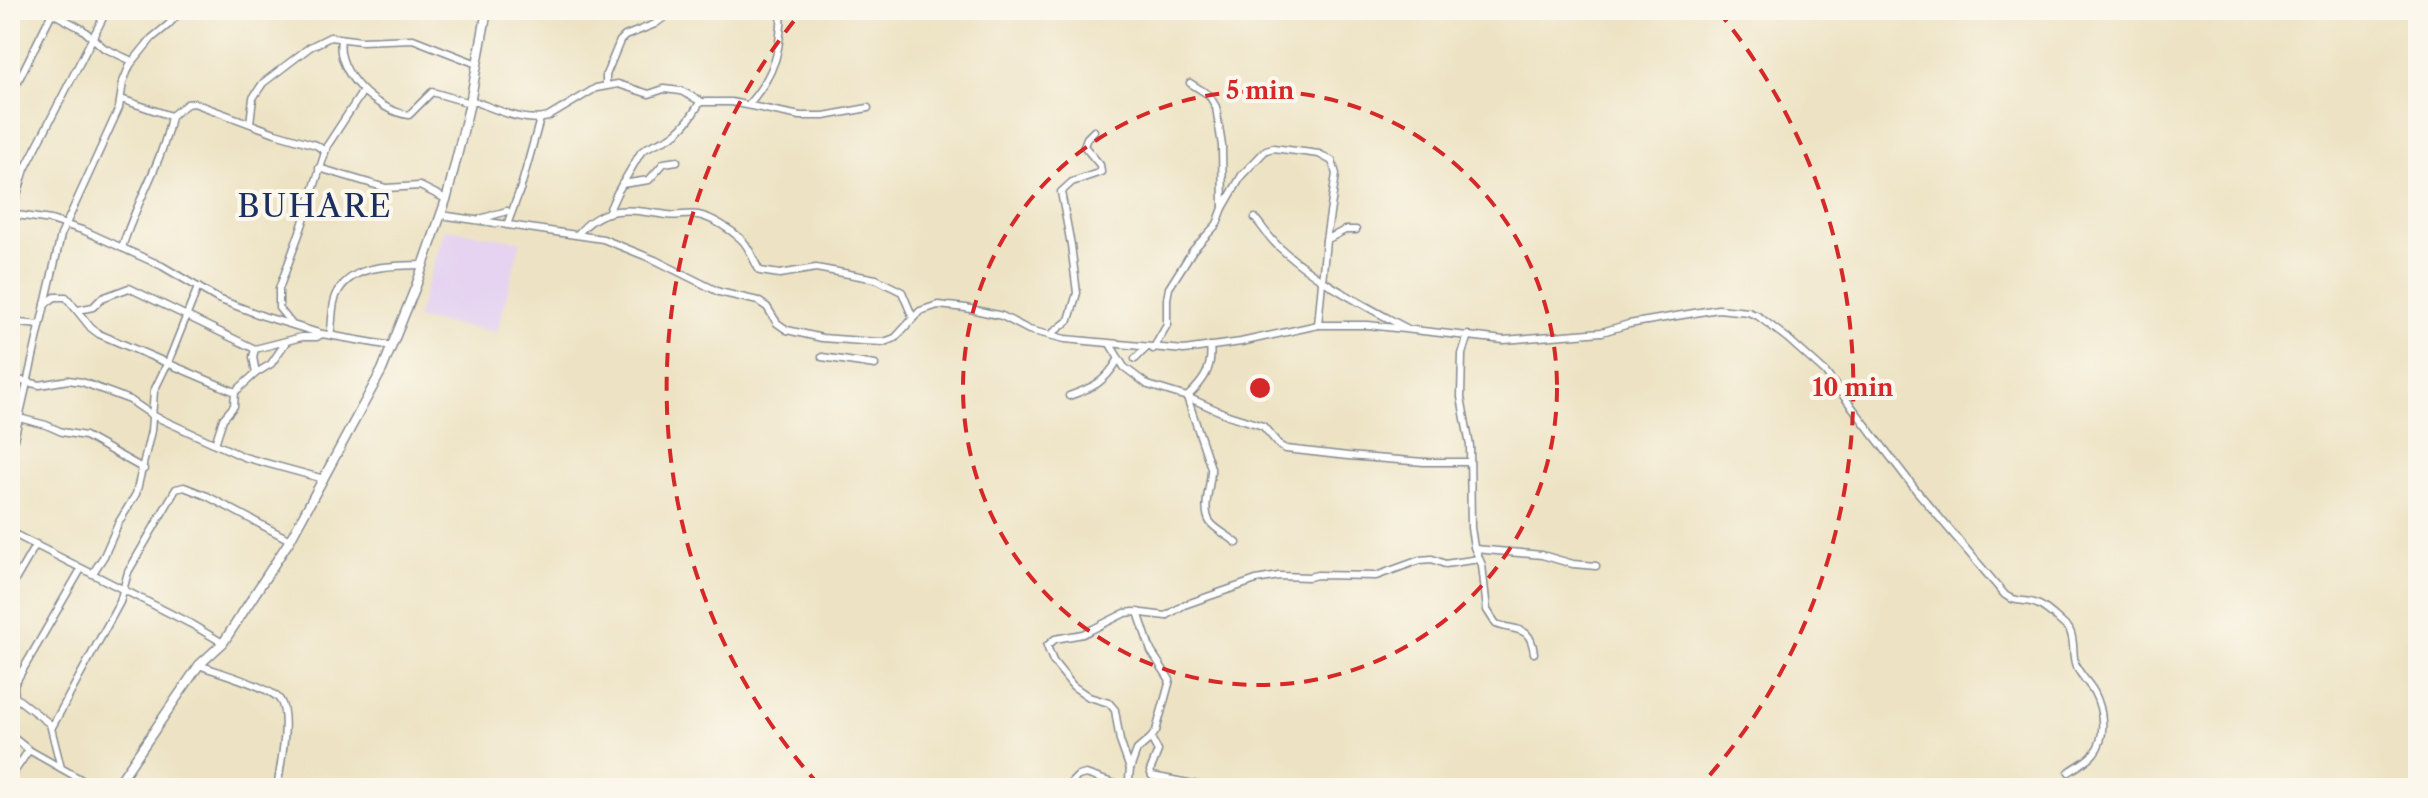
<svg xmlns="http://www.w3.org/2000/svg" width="2428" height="798" viewBox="0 0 2428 798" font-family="'Libre Caslon Text',serif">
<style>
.built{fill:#e5d3f1}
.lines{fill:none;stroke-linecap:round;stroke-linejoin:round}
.street-casing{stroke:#848991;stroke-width:9}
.secondary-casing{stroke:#848991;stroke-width:11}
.street{stroke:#fff;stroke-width:6}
.secondary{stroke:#fff;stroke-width:8}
.ring{fill:none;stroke:#d62828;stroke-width:4;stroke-dasharray:14 10}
.labels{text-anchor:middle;stroke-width:8;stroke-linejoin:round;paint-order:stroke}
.quarter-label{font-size:32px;letter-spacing:2px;fill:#1b2f5e;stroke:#fbf7ec}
.centre{fill:#d62828;stroke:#fbf7ec;stroke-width:4}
.ring-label{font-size:24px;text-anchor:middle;font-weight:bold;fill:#d62828;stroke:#fbf7ec;stroke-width:8;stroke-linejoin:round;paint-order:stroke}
</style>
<rect width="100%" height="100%" fill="#fbf7ec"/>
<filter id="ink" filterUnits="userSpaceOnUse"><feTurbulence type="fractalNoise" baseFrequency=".0125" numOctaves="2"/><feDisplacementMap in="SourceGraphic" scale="16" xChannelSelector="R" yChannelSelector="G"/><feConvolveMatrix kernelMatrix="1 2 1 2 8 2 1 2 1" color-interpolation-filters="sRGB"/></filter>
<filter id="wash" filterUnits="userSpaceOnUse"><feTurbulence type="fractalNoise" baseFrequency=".006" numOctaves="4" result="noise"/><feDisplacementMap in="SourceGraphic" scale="32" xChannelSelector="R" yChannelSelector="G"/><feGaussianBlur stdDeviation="1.8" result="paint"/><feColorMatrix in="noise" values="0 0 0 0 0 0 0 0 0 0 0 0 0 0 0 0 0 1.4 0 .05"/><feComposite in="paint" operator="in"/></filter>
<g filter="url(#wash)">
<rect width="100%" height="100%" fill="#ede3c4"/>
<polygon class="built" points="445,229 521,241 497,332 416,319"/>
</g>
<g filter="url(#ink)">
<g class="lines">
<g class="street-casing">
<g id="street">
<polyline points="47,10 82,29 104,48 132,61"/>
<path d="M 341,39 C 335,73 377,111 409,115 L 432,92 L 470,103"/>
<polyline points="606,85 606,75 620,41 625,36 655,24 674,10"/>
<polyline points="10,97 52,13"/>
<polyline points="121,99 171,116 187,104 194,103 275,133 316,145 325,151"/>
<path d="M 471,100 C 494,108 524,124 548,117 L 596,88 L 618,84 L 649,94 L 664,89 L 681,91 L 702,102 L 731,102 L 800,116 L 824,116 L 868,108"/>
<path d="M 748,105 C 776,73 780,51 782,10"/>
<polyline points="250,123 253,98 263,83 310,47 330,37 361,41 413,39 477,64"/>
<polyline points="319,168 386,188 420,186 446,199"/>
<polyline points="622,184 649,180 664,163 677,161"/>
<polyline points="1223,208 1242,175 1266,150 1273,148 1319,154 1332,161 1336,174 1326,240 1318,325"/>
<path d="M 608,213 L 617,193 L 641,152 C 650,144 660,143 670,137 C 684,129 693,115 700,102"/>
<polyline points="10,214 51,220 85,231 162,266 218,299 263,316 322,334 392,346"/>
<path d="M 441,215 L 603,239 L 655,260 L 719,292 L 758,301 L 767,307 L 777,323 L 787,330 L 822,338 L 862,341 L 884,342 L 895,338 L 920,311 L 938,305 L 966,308 L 1002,316 L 1029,330 L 1065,339 L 1184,350 L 1241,342 L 1318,325 L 1368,325 L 1504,340 L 1602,332 L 1629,324 L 1718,309 L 1748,312 L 1758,316 L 1787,338 L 1825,372 L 1916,490 L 2005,595 C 2015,603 2026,599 2037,604 C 2049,609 2059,621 2069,629 C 2076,641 2071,654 2076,666 C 2081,676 2089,683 2094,692 C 2103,709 2107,737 2094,753 C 2088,761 2077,766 2069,772"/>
<polyline points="10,218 25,169 107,10"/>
<path d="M 1255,218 C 1263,228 1270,239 1279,247 C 1316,281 1362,304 1406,328"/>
<polyline points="480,219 507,211"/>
<polyline points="507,225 521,187 540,119"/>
<path d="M 577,235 C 604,202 631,210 667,215 C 677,217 688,213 698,215 C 713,218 730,229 741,239 C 750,247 753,261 760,271 L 780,274 L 816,268 L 876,279 L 902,292 L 913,318"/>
<polyline points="1326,240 1345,230 1356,230"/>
<path d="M 122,248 C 135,203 163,163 171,116"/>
<polyline points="45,304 55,297 66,297 91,328 99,334 233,391 235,392 256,373 253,357 255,349 302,337 317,337 322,334"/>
<polyline points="78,310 93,307 102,298 129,288 255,349"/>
<polyline points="10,322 40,325"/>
<polyline points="291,323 279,308 279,289 302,226 327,146 363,91"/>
<path d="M 330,335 C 333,323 331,307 336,296 C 350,263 393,266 423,265"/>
<polyline points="1050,335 1069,320 1077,293 1071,245 1061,192 1072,182 1101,172 1100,165 1084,146 1087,138 1094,131"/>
<path d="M 1468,335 L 1462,354 L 1461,397 L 1470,446 L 1471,528 L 1474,547 L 1482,565 L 1487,610 L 1496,624 C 1517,632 1530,624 1534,653"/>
<polyline points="1110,344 1124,367 1148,385 1187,397 1228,415 1263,426 1280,446 1286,449 1348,456 1424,462 1470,462"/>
<path d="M 1210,346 C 1213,369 1203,382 1187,397 L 1211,468 C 1212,483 1201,508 1210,522 C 1216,530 1229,536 1237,543"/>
<polyline points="1153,349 1167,325 1167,299 1169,288 1193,250 1217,224 1223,208 1222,146 1216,107 1209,95 1190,83"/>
<polyline points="822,357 875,365"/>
<polyline points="1135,359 1146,348"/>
<polyline points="256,373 271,364 286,342"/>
<polyline points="10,378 40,385 68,380 82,382 130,400 152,415 244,457 324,479"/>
<path d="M 1069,396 C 1094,387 1104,383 1118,360"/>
<polyline points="19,418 46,425 62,432 85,436 144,469"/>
<polyline points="215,444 223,419 234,406 235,392"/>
<polyline points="10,457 61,235 119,108 123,82 130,65 152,38 168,25 182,10"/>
<polyline points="10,532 191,624 223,643"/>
<polyline points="1475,549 1542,555 1573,564 1596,566"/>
<polyline points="93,573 104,556 119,522 136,494 151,431 154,391 169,360 198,287"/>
<polyline points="10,589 36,544"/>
<path d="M 199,665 C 217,672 271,687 280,700 C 291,716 280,769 277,788"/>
<polyline points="52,727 120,602 128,572 176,489 184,487 207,496 290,540"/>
<polyline points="10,735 29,750 96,788"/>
<polyline points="1151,738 1158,751 1150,771 1152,776 1214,788"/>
<polyline points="61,768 50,724 15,697 14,685 81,569"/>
<polyline points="1130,769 1137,750 1151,738 1156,731 1170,680 1151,651 1138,612"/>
<polyline points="10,778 29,750"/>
<polyline points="1066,788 1078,776 1086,774 1127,788"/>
<polyline points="1128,788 1130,769 1120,741 1115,710 1109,703 1089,697 1073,686 1053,661 1047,646 1055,639 1083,634 1125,613 1134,612 1166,616 1184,605 1256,580 1279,576 1309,577 1317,575 1376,576 1420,560 1432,559 1445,564 1479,559"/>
</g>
</g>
<g class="secondary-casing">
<polyline id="secondary" points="115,788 199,665 223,643 290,540 382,370 416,286 447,197 470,103 487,10"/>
</g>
<use href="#street" class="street"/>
<use href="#secondary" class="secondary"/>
</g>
</g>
<g class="ring">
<circle cx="1260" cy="388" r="297"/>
<path d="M819 785A593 593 0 0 1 802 11M1718 11A593 593 0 0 1 1701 785"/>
</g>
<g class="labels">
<g class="quarter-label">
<text x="315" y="217">BUHARE</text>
</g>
</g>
<circle cx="1260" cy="388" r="12" class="centre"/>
<g class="ring-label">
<text x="1260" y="99">5 min</text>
<text x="1853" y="396">10 min</text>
</g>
<rect width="2428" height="798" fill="none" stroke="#fbf7ec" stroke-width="40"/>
</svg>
